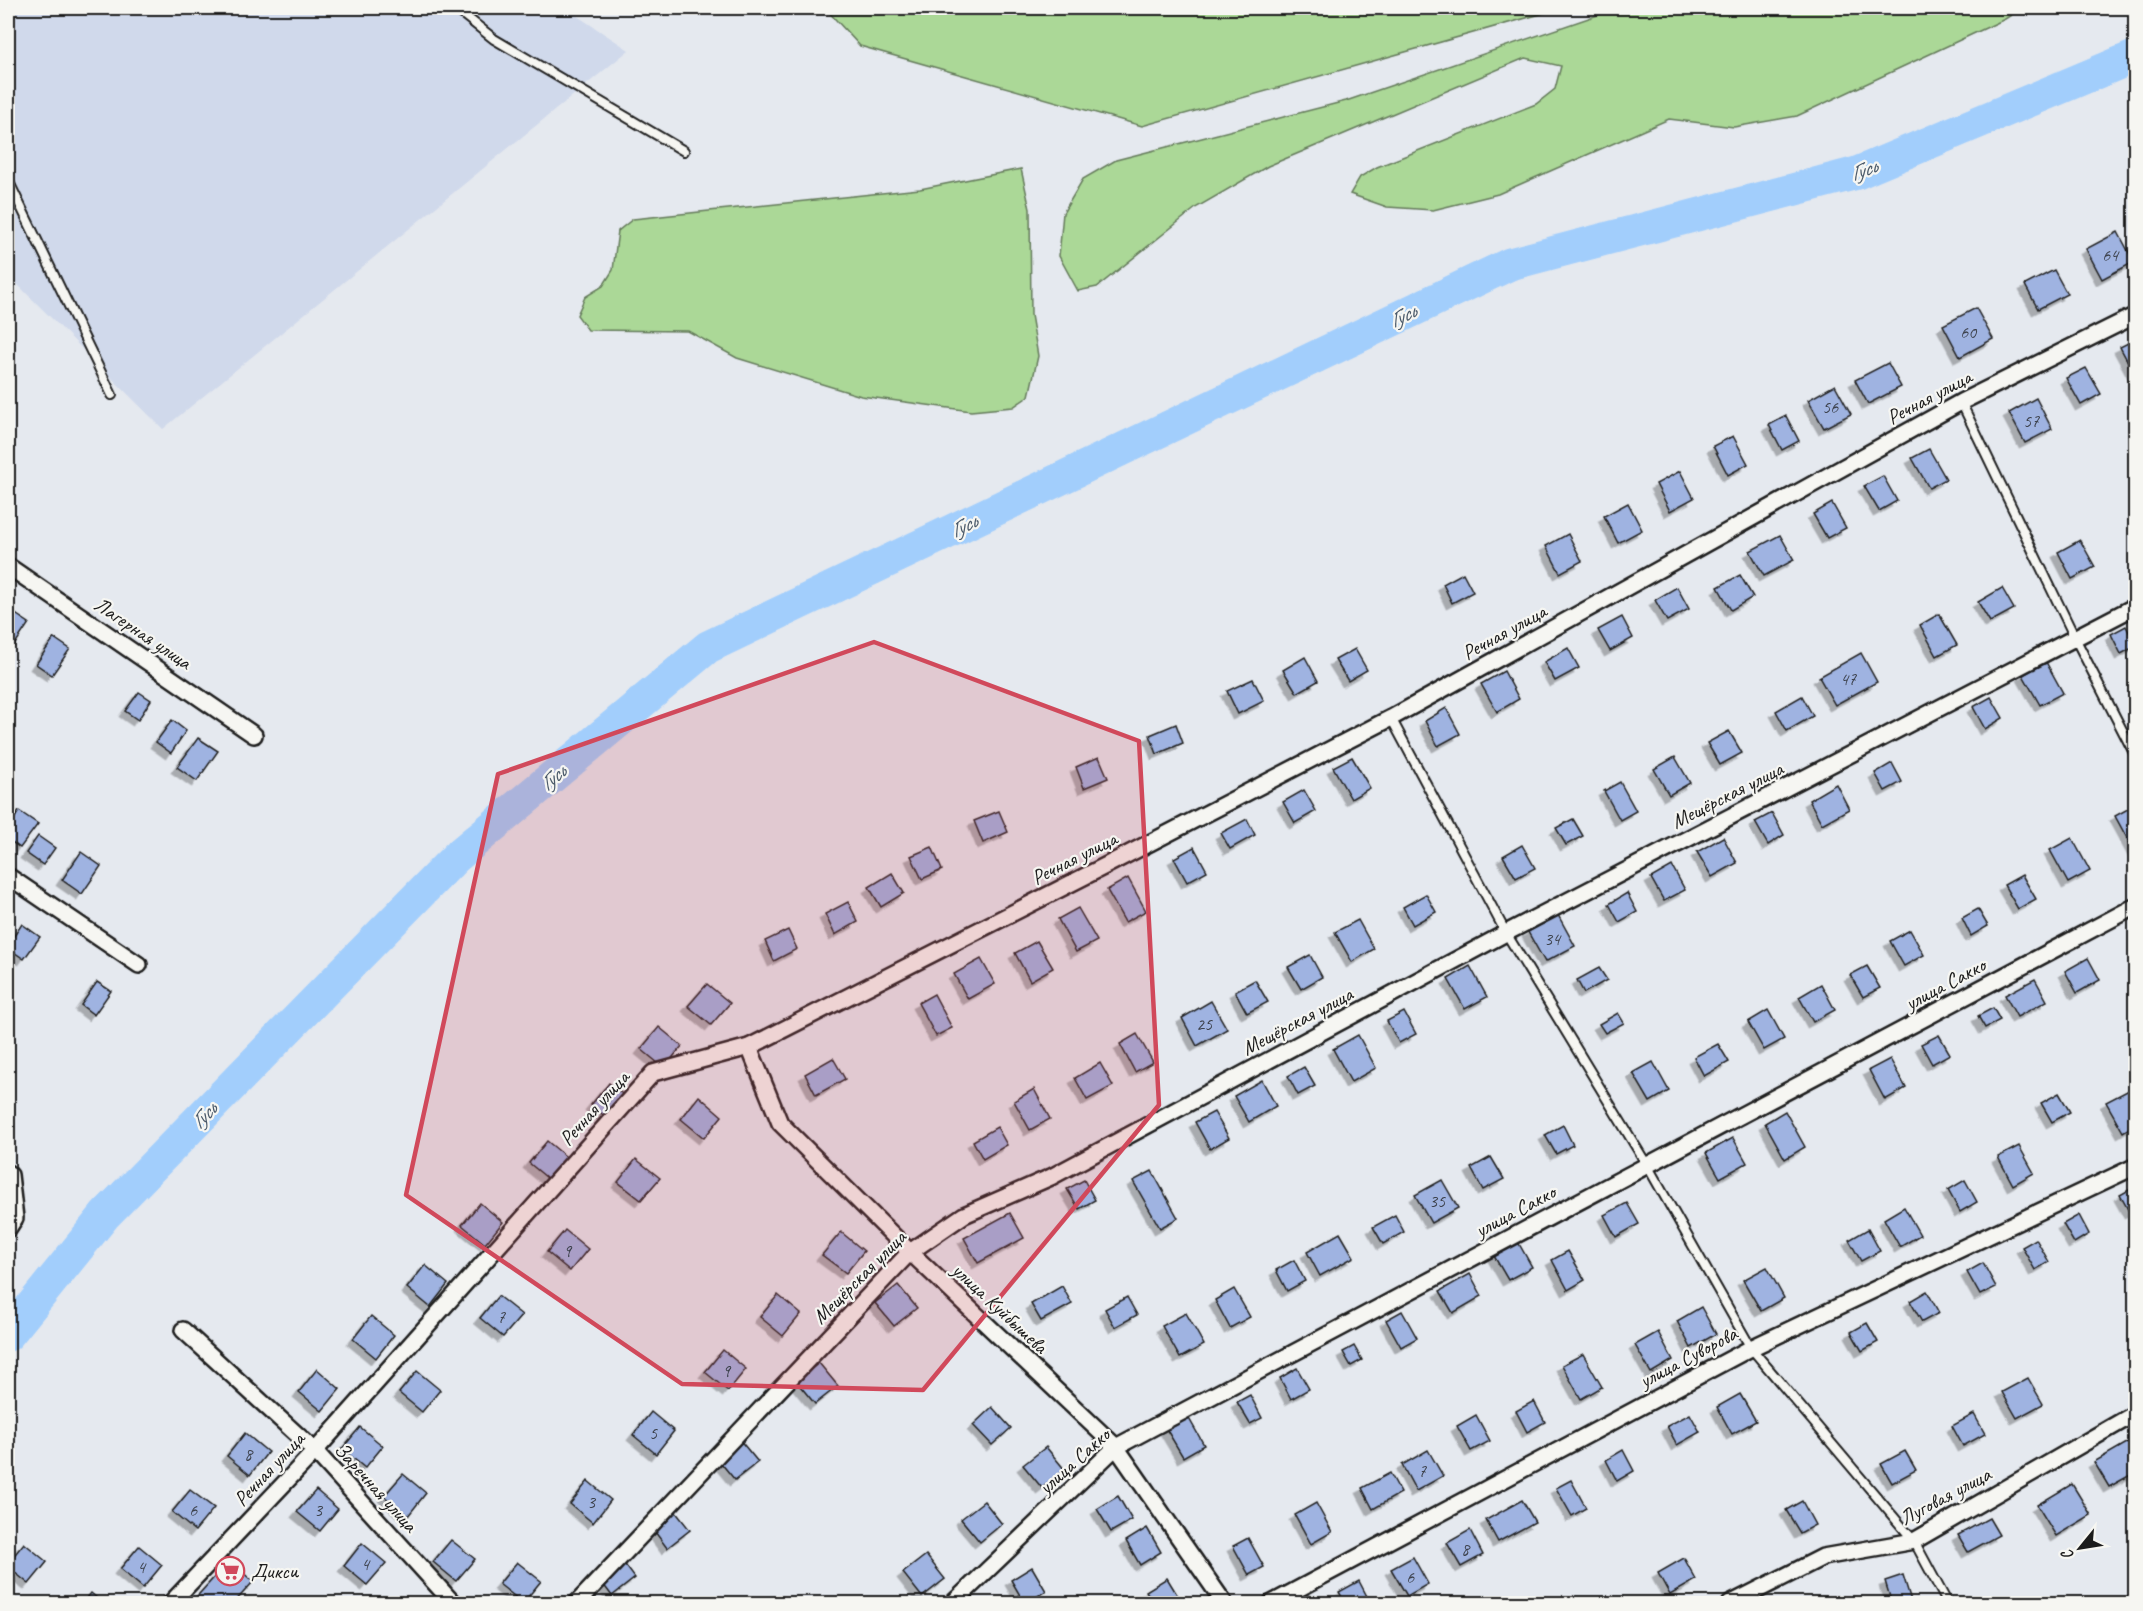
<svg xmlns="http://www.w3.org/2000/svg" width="2143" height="1611" viewBox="0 0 2143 1611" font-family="Caveat,sans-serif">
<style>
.built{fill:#d0d9eb}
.green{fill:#abd897;stroke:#647a5a;stroke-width:1.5}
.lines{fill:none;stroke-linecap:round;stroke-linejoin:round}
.river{stroke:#a2cefc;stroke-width:33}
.building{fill:#9fb3e1;stroke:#1c1c1c;stroke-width:1.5;filter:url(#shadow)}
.lane-casing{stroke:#1c1c1c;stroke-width:12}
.street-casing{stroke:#1c1c1c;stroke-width:20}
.lane{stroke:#f6f6f2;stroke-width:8}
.street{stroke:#f6f6f2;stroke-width:15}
.marked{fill:#d1495b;fill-opacity:0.2;stroke:#d1495b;stroke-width:4.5;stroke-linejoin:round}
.labels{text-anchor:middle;stroke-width:4.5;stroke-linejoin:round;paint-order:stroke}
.number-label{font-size:18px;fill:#3d424d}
.street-label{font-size:21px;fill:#1c1c1c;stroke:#f6f6f2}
.poi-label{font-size:21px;fill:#1c1c1c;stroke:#f6f6f2;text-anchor:start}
.water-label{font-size:22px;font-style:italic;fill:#4b5a6a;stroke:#f6f6f2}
</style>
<defs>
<filter id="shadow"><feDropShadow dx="-5.5" dy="5.5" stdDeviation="0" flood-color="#0004"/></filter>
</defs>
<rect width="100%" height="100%" fill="#e5e9ef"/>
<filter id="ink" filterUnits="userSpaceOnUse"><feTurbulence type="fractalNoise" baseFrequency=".0167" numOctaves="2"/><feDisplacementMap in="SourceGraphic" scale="12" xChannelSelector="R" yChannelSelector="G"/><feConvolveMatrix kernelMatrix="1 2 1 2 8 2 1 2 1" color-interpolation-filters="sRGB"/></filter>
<g filter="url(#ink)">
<polygon class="built" points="8,8 565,8 629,50 163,429 8,275"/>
<g class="green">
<polygon points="825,8 1562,8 1142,126 860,46"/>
<polygon points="1618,8 2022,8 2005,19 1797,116 1734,127 1669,119 1498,194 1433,210 1387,207 1350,194 1360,177 1377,167 1536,104 1555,89 1561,66 1525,58 1268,166 1197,207 1097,287 1078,291 1059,256 1063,213 1083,179 1116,160 1346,101"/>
<polygon points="1021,169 1030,209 1031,315 1038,356 1029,396 1013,407 971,411 861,396 737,358 688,331 588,330 577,315 585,297 603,286 613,270 618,231 633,219 920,189"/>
</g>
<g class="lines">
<polyline class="river" points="8,1335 105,1215 456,857 708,647 1510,264 1857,173 2136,56"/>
</g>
<g class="building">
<polygon points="2118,232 2134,262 2102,279 2086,249"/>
<polygon points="2054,270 2067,294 2038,309 2025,285"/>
<polygon points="1976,308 1993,339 1960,357 1943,325"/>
<polygon points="2136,339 2136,377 2120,347"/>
<polygon points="1888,363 1901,387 1868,404 1855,380"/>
<polygon points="2086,368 2101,394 2081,405 2066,378"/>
<polygon points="1835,385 1851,414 1824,428 1808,400"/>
<polygon points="2036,398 2052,429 2025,443 2009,413"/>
<polygon points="1786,416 1799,441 1782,450 1769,425"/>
<polygon points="1733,436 1748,464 1728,475 1713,446"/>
<polygon points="1929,449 1946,479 1929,488 1912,458"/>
<polygon points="1680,471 1694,498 1670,511 1656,484"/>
<polygon points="1883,476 1897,501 1879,511 1864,486"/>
<polygon points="1628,503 1642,530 1618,543 1604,516"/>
<polygon points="1832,503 1846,528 1827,538 1813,514"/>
<polygon points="1568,534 1582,561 1560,573 1546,546"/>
<polygon points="1780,535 1794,560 1764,576 1750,551"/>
<polygon points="2080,540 2095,567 2072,579 2058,552"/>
<polygon points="1463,573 1473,592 1452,603 1443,584"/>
<polygon points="1740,575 1753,597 1731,610 1718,587"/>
<polygon points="1677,587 1689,609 1667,621 1655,600"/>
<polygon points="2002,588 2014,609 1990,622 1978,602"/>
<polygon points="8,609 29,623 11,650 8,647"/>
<polygon points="1939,614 1957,645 1937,656 1920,625"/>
<polygon points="1622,617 1633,638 1610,651 1598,630"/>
<polygon points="2126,626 2136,646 2121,654 2111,634"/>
<polygon points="54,638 70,649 52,675 36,664"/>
<polygon points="1568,648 1579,668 1555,681 1544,662"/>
<polygon points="1355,649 1367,670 1348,681 1335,660"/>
<polygon points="1861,653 1877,682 1835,705 1819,677"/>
<polygon points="1305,657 1318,681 1297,693 1283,670"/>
<polygon points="2046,662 2063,693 2040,705 2023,675"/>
<polygon points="1504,671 1519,699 1497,712 1481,684"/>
<polygon points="1253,679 1264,701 1238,714 1227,691"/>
<polygon points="139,692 151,700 138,720 125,711"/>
<polygon points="1802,696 1813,716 1787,731 1776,711"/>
<polygon points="1991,697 2003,718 1985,729 1973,707"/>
<polygon points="1446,708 1460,734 1438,746 1425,721"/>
<polygon points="172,720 186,731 171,753 156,742"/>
<polygon points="1176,724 1183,743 1157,754 1150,735"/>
<polygon points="1729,731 1742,753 1720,765 1707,743"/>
<polygon points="198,738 218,751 197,781 177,767"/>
<polygon points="1099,757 1108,778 1084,788 1076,767"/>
<polygon points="1352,757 1370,788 1351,799 1333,767"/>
<polygon points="1675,757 1690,783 1669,795 1654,769"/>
<polygon points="1892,763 1902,782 1885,791 1875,773"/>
<polygon points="1620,782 1636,811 1620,820 1604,791"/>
<polygon points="1836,784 1849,809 1822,824 1809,800"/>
<polygon points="1304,790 1316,811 1295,823 1283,802"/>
<polygon points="2135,805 2136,850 2134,851 2115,816"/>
<polygon points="19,811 38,824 20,848 8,839 8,829"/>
<polygon points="999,811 1008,832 983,843 974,821"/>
<polygon points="1772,813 1784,835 1768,845 1755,822"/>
<polygon points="1247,819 1255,835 1230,849 1221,833"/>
<polygon points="1573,819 1583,836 1566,845 1556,828"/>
<polygon points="38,836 55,848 43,865 26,853"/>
<polygon points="1723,837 1737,863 1712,877 1697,852"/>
<polygon points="2072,838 2090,871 2068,883 2050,850"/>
<polygon points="1522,845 1535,868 1516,878 1503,856"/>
<polygon points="932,847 942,870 922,879 911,856"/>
<polygon points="1194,847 1207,871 1187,882 1174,858"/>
<polygon points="81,852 101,866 82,894 62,880"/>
<polygon points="1672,866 1685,890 1664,901 1651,878"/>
<polygon points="892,873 904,893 881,907 869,887"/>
<polygon points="2022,875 2036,899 2018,909 2004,885"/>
<polygon points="1128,878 1146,911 1125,922 1107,890"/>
<polygon points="1627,893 1637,912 1619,922 1609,904"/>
<polygon points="1426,894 1436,912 1413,925 1403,907"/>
<polygon points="848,902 858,922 835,935 825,914"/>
<polygon points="1078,908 1097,941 1076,952 1058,919"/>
<polygon points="1978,909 1988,926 1971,936 1962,918"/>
<polygon points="1558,915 1575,946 1545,962 1528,932"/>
<polygon points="1358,920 1374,949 1352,962 1335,932"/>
<polygon points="22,924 40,937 24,959 8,948 8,945"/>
<polygon points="788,930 797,949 774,961 765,941"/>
<polygon points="1910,930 1924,955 1904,966 1890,941"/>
<polygon points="1037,941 1053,968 1030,981 1015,953"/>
<polygon points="1310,955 1322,977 1301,989 1288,967"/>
<polygon points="2088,958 2100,980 2077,993 2065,971"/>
<polygon points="981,959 995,984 968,999 954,974"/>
<polygon points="1470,966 1487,997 1465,1009 1448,979"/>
<polygon points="1867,966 1880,988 1863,997 1850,975"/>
<polygon points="1599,968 1607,980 1584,993 1577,980"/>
<polygon points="2035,979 2047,1001 2017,1017 2005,995"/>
<polygon points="1255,980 1268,1002 1247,1013 1235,991"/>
<polygon points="97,982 111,991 94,1015 81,1005"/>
<polygon points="707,984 730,1003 711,1025 688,1006"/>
<polygon points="1821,984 1835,1010 1813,1022 1799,997"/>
<polygon points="934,994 952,1028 936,1036 918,1003"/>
<polygon points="1211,1001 1227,1029 1197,1046 1182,1018"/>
<polygon points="1993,1008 2000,1020 1985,1028 1978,1016"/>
<polygon points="1768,1010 1784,1039 1764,1050 1748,1022"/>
<polygon points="1404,1012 1416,1034 1399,1043 1387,1021"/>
<polygon points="1618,1013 1624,1023 1605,1033 1599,1024"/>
<polygon points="659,1027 682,1046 664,1068 641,1049"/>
<polygon points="1137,1034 1153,1062 1135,1072 1120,1044"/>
<polygon points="1358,1035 1376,1068 1351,1082 1333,1049"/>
<polygon points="1939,1035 1950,1054 1932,1064 1921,1044"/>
<polygon points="1718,1044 1729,1062 1704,1076 1694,1057"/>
<polygon points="833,1058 845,1079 816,1095 805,1074"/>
<polygon points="1890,1059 1906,1088 1885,1100 1869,1070"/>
<polygon points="1653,1062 1669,1091 1650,1102 1633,1073"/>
<polygon points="1100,1063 1113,1086 1087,1100 1075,1078"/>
<polygon points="1304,1067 1315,1086 1298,1095 1288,1076"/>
<polygon points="1262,1080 1276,1106 1249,1122 1234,1096"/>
<polygon points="609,1083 632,1102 614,1124 591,1105"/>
<polygon points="1034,1089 1050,1119 1030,1130 1014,1101"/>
<polygon points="2131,1089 2136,1097 2136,1124 2123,1132 2106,1102"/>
<polygon points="2059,1093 2070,1112 2052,1122 2041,1103"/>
<polygon points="699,1096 722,1116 704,1138 681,1119"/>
<polygon points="1785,1111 1805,1147 1785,1159 1765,1123"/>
<polygon points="1214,1112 1229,1138 1210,1149 1195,1122"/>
<polygon points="1563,1125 1573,1145 1556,1154 1545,1135"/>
<polygon points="997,1127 1007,1145 983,1159 973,1141"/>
<polygon points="1733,1138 1747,1163 1720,1178 1706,1153"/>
<polygon points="547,1141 570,1160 552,1182 529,1163"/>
<polygon points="2019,1146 2034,1173 2013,1185 1998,1157"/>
<polygon points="1491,1157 1504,1179 1483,1190 1471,1168"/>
<polygon points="636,1159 660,1178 641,1200 618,1182"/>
<polygon points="1152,1171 1178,1218 1160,1228 1133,1181"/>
<polygon points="1084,1180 1095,1200 1079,1209 1067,1189"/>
<polygon points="1442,1180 1458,1208 1431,1223 1415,1195"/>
<polygon points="1965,1180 1977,1202 1960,1212 1948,1190"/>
<polygon points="2136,1186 2136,1210 2130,1213 2120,1195"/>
<polygon points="480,1203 503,1222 485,1244 462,1225"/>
<polygon points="1627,1203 1639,1224 1616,1237 1604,1215"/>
<polygon points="1904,1207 1920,1235 1900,1247 1884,1219"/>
<polygon points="1010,1213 1024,1238 978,1263 964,1238"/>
<polygon points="1395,1215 1404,1232 1383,1244 1373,1227"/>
<polygon points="2079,1215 2089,1234 2074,1243 2063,1224"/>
<polygon points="1868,1229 1880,1251 1861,1261 1849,1240"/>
<polygon points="565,1230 588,1249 570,1271 547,1252"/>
<polygon points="841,1232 864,1251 846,1273 822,1255"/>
<polygon points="1340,1233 1354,1257 1320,1276 1307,1252"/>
<polygon points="2036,1239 2049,1262 2035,1270 2022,1247"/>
<polygon points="1518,1242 1532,1267 1508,1280 1494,1256"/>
<polygon points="1568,1251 1585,1280 1568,1290 1552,1260"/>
<polygon points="1294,1260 1305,1281 1287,1291 1276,1270"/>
<polygon points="1983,1263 1996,1287 1980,1295 1967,1272"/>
<polygon points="425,1265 448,1284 430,1307 407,1288"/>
<polygon points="1767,1267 1784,1298 1761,1311 1743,1280"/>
<polygon points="1470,1274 1482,1296 1453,1313 1440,1291"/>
<polygon points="898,1285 917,1308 894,1326 875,1303"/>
<polygon points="1062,1286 1072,1304 1041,1321 1031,1304"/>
<polygon points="1234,1289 1250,1317 1230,1328 1215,1300"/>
<polygon points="1927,1291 1939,1313 1922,1322 1910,1301"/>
<polygon points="778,1295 801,1314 783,1336 760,1317"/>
<polygon points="498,1296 522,1315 503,1337 480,1318"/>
<polygon points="1127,1297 1137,1315 1115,1327 1105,1309"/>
<polygon points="1701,1307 1716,1334 1691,1348 1677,1321"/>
<polygon points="1402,1311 1417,1338 1401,1347 1386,1320"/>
<polygon points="1186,1313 1204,1345 1180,1358 1162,1326"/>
<polygon points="371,1316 394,1335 376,1358 353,1339"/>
<polygon points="1867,1323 1878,1342 1862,1351 1851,1332"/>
<polygon points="1658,1332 1673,1360 1651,1373 1635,1345"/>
<polygon points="1354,1346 1362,1360 1351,1366 1343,1352"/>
<polygon points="723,1350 746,1369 728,1391 705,1372"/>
<polygon points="1583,1354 1602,1387 1581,1399 1562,1365"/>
<polygon points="819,1363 838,1386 815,1404 796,1381"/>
<polygon points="1297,1368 1309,1389 1291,1399 1280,1378"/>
<polygon points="317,1369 340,1389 322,1411 299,1392"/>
<polygon points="417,1371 440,1390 422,1412 399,1393"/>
<polygon points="2028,1378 2043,1404 2017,1418 2002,1392"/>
<polygon points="1740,1394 1756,1421 1732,1434 1717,1407"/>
<polygon points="1250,1395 1262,1418 1250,1424 1237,1402"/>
<polygon points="1534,1401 1545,1422 1527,1432 1516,1411"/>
<polygon points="992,1407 1011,1428 992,1445 973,1425"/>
<polygon points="651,1412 674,1431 656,1454 633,1435"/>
<polygon points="1690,1414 1700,1432 1677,1445 1667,1426"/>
<polygon points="1974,1414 1985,1434 1963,1446 1952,1426"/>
<polygon points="1187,1415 1204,1445 1183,1457 1165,1427"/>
<polygon points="1476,1415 1490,1441 1471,1451 1457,1426"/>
<polygon points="360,1427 383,1446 365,1468 342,1449"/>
<polygon points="245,1433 268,1452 250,1475 227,1456"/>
<polygon points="739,1439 758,1462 735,1480 716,1457"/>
<polygon points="2132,1440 2136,1447 2136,1472 2109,1487 2094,1462"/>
<polygon points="1046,1447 1065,1470 1042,1488 1023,1465"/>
<polygon points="1428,1450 1443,1476 1416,1491 1402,1465"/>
<polygon points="1623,1450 1634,1471 1617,1481 1606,1460"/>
<polygon points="1905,1451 1916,1470 1892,1483 1881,1464"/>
<polygon points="1390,1473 1401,1493 1373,1509 1362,1488"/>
<polygon points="403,1474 426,1493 408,1516 384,1496"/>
<polygon points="1571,1480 1586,1508 1572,1516 1556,1488"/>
<polygon points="588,1481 611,1500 593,1523 570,1504"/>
<polygon points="2072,1484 2091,1515 2056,1536 2037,1505"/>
<polygon points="190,1490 214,1508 195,1531 172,1512"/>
<polygon points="316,1490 338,1509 320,1531 297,1512"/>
<polygon points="1118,1496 1132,1520 1111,1532 1097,1509"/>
<polygon points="1522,1500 1535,1522 1498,1542 1486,1520"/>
<polygon points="984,1501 1002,1524 980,1542 961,1519"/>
<polygon points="1802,1501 1815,1525 1800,1533 1786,1510"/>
<polygon points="1316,1503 1332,1532 1311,1544 1295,1515"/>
<polygon points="671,1506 690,1530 667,1548 649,1524"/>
<polygon points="1989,1518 1999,1535 1968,1552 1958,1535"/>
<polygon points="1147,1528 1161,1552 1140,1565 1126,1541"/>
<polygon points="1470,1530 1483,1555 1461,1567 1447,1543"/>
<polygon points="1248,1538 1264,1567 1249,1575 1233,1546"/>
<polygon points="451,1540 475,1559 456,1581 433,1562"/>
<polygon points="24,1543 47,1562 29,1584 8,1567 8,1563"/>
<polygon points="362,1543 386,1563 367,1585 344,1566"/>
<polygon points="139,1546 162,1565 143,1588 120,1569"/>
<polygon points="617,1554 635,1578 612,1596 594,1572"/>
<polygon points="926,1555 945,1579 922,1597 903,1573"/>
<polygon points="1413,1557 1428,1584 1407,1596 1391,1569"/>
<polygon points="1684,1558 1696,1580 1670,1595 1658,1573"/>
<polygon points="230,1560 253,1582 233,1604 190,1604"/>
<polygon points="517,1562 541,1581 523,1603 499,1584"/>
<polygon points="1032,1567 1046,1591 1025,1604 1011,1580"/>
<polygon points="1903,1575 1912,1604 1892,1604 1885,1581"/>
<polygon points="1167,1578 1181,1601 1178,1604 1154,1604 1146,1591"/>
<polygon points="1359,1581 1371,1604 1346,1604 1339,1592"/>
<polygon points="91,1593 104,1604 82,1604"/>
<polygon points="2131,1596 2133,1604 2106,1604"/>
</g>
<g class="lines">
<g class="lane-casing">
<g id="lane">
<polyline points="455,8 494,39 684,151"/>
<polyline points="8,180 112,395"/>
<polyline points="1961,402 2075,638 2136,757"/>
<polyline points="1391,718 1506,933 1647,1165 1751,1348 1914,1541 1948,1604"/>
</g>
</g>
<g class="street-casing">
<g id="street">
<polyline points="8,566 254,735"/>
<polyline points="8,876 139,965"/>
<polyline points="749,1047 780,1123 910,1252 1116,1447 1225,1604"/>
<polyline points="8,1173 10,1175 15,1218 8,1229"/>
<polyline points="183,1330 315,1451 454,1604"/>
<polyline points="170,1604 315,1451 653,1073 749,1047 1107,865 1391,718 1961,402 2136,315"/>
<polyline points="576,1604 910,1252 964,1215 1051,1177 1506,933 2136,606"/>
<polyline points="952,1604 1116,1447 2136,906"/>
<polyline points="1270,1604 1751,1348 2136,1166"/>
<polyline points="1730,1604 1823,1557 1914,1541 2136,1413"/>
</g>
</g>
<use href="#lane" class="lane"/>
<use href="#street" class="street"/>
</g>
</g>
<path class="marked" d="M 874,642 L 1139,741 L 1159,1105 L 923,1390 L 682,1384 L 406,1195 L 498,774 Z"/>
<defs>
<g id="supermarket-ring" transform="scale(1.5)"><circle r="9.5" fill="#f6f6f2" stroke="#d1495b" stroke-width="1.5"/><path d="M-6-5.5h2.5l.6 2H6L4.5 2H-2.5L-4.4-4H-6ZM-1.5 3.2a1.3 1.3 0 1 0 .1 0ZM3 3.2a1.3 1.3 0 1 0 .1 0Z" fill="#d1495b"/></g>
</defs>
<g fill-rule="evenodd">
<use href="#supermarket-ring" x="230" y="1571"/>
</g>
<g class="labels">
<g class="number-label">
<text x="2110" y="261">64</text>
<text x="1968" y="338">60</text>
<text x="1830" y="413">56</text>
<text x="2031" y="427">57</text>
<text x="1848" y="685">47</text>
<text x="1552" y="945">34</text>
<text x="1204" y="1030">25</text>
<text x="1437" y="1207">35</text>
<text x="567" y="1257">9</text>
<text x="501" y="1323">7</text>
<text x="726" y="1377">9</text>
<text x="653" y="1439">5</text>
<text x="248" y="1460">8</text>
<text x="1422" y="1477">7</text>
<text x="591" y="1508">3</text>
<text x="193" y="1516">6</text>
<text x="318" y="1516">3</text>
<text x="1465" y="1555">8</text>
<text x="365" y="1570">4</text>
<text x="141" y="1573">4</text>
<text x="1410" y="1583">6</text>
</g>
<g class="street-label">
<text transform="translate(1929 397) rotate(-28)" y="7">Речная улица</text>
<text transform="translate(1504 632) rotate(-29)" y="7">Речная улица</text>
<text transform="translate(143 633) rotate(34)" y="7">Лагерная улица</text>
<text transform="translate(1727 795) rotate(-27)" y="7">Мещёрская улица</text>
<text transform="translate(1074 858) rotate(-27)" y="7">Речная улица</text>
<text transform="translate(1945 984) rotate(-28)" y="7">улица Сакко</text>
<text transform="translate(1297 1021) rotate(-28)" y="7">Мещёрская улица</text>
<text transform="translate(594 1108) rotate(-48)" y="7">Речная улица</text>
<text transform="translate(1515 1211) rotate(-28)" y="7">улица Сакко</text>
<text transform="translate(859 1277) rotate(-45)" y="7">Мещёрская улица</text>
<text transform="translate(1000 1308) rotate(43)" y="7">улица Куйбышева</text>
<text transform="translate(1688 1357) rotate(-28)" y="7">улица Суворова</text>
<text transform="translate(1074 1461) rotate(-42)" y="7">улица Сакко</text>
<text transform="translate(269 1469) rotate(-47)" y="7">Речная улица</text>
<text transform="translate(376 1487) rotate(48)" y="7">Заречная улица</text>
<text transform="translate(1945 1496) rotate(-28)" y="7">Луговая улица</text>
</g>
<g class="poi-label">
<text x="251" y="1578">Дикси</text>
</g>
<g class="water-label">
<text transform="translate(1863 169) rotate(-20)" y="8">Гусь</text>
<text transform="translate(1402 315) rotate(-26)" y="8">Гусь</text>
<text transform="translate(963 525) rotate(-26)" y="8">Гусь</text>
<text transform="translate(552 777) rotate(-40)" y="8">Гусь</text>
<text transform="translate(203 1115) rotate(-46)" y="8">Гусь</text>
</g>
</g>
<rect width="2143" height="1611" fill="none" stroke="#f6f6f2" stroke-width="30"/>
<rect x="15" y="15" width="2113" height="1581" fill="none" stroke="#1c1c1c" stroke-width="2" filter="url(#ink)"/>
<g transform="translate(2080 1548) rotate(240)" stroke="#f6f6f2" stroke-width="4.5" paint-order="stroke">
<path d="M0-4.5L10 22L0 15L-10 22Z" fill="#1c1c1c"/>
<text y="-9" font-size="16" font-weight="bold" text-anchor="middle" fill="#1c1c1c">С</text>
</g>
</svg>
